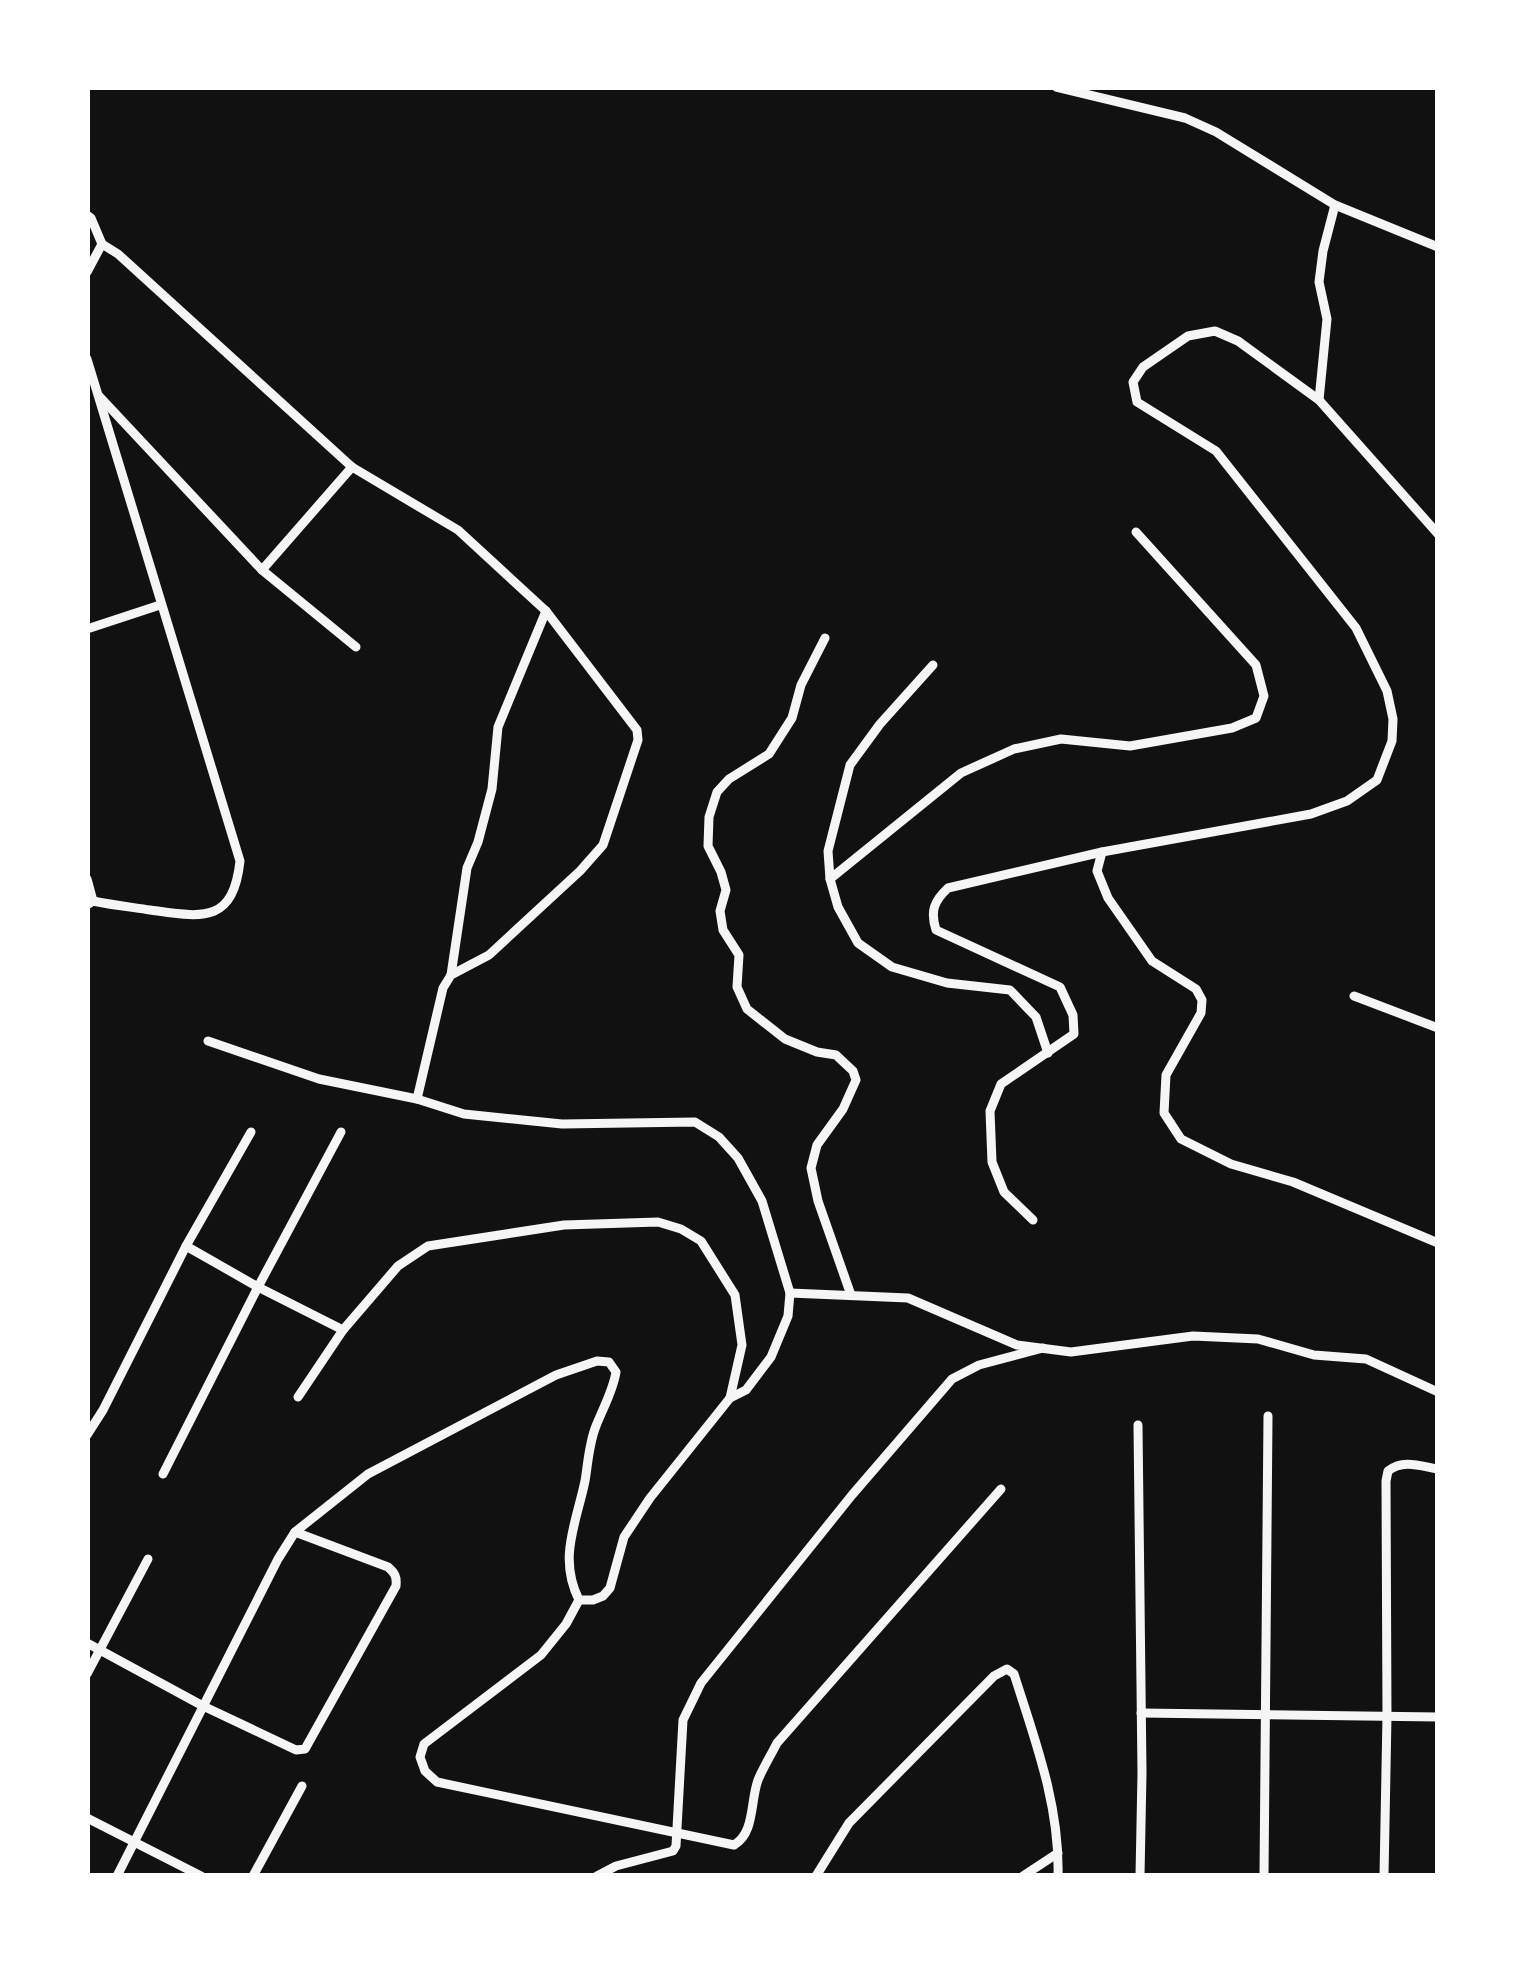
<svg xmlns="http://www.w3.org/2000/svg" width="1525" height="1963" viewBox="0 0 1525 1963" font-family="'Fira Sans Condensed',sans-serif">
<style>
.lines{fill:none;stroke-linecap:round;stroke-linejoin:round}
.minor{stroke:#f5f5f5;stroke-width:9}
</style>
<rect width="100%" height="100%" fill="#111"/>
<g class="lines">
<g class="minor">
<polyline points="1056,87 1185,118 1216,132 1335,205 1438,247"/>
<polyline points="87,215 91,218 102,244 87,272"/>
<polyline points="102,244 118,254 352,467 458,530 546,611 637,730 638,740 603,845 580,871 489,955 451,975 443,988 417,1099"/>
<path d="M 87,359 L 240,861 C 233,925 201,917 150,910 C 130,907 112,905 93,901 L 87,905"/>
<polyline points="99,396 262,570 356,647"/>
<polyline points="1319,400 1327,319 1319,282 1323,251 1335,205"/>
<polyline points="262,570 352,467"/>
<polyline points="87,629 160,605"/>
<polyline points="825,638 801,685 792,718 769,754 729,779 717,792 709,817 708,846 721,872 726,890 720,911 723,930 739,955 737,987 747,1009 785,1039 817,1052 836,1055 853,1071 856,1080 843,1109 817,1145 811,1168 818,1201 851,1295"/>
<polyline points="933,665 880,724 850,765 828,851 830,879 838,907 858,943 892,967 947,983 1010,990 1036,1017 1048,1053"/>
<polyline points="1102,852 1097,871 1108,898 1152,961 1196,989 1202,1000 1201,1013 1166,1075 1164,1113 1181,1139 1231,1164 1293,1182 1438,1243"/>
<polyline points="87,879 93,901"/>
<polyline points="830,879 961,773 1014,749 1061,739 1130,746 1232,728 1256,718 1264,696 1256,665 1136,532"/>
<polyline points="451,975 467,868 478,842 492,789 498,727 546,611"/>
<polyline points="1354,996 1438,1028"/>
<polyline points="208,1041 319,1079 417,1099 464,1114 562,1124 695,1122 719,1137 738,1158 762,1201 790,1293 788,1316 771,1357 746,1390 730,1398"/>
<path d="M 1033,1220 L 1004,1192 L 992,1162 L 990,1111 L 1001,1084 L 1074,1034 L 1073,1015 L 1060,987 L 936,930 C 930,911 934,901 948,888 L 1102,852 L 1311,814 L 1347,801 L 1377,780 L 1392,741 L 1393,719 L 1387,691 L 1356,628 L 1216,451 L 1137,402 L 1133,382 L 1143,367 L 1188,336 L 1215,331 L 1238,341 L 1319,400 L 1438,534"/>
<polyline points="186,1246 258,1287 343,1330"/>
<polyline points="790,1293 908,1298 1017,1345 1071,1352 1193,1336 1258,1339 1314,1355 1366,1359 1438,1392"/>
<polyline points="1138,1425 1142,1773 1140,1876"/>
<polyline points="87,1435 103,1410 186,1246 251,1132"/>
<polyline points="163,1474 258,1287 341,1132"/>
<path d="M 579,1600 L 566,1624 L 541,1655 L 424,1744 L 420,1757 L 425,1771 L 437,1782 L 734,1845 C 755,1833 750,1802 758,1780 C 763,1768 771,1755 777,1743 L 1001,1489"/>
<path d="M 87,1643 L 203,1706 L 296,1750 L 305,1749 L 396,1586 C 397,1577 395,1573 388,1567 L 295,1532"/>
<polyline points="87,1674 148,1559"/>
<polyline points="1141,1713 1438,1717"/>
<polyline points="87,1818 201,1876"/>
<path d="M 117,1876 L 278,1559 L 295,1532 L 368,1474 L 556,1375 L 597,1361 L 609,1362 L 616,1372 C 613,1391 603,1408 596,1426 C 589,1443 588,1463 585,1481 C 576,1524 558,1558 579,1600 L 593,1600 L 603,1596 L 610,1588 L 624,1537 L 650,1498 L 730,1398 L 742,1345 L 735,1295 L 701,1241 L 681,1229 L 658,1222 L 564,1225 L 428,1246 L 398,1266 L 343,1330 L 298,1397"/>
<polyline points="253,1876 302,1786"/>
<polyline points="597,1876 616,1866 673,1851 676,1846 683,1720 701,1683 852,1495 952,1379 979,1365 1043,1348"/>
<path d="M 816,1876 L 849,1823 L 994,1676 L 1007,1669 L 1014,1674 C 1035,1740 1060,1806 1058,1876"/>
<polyline points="1023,1876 1058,1853"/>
<polyline points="1264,1876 1268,1416"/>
<path d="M 1384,1876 L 1387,1716 L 1386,1481 L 1388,1471 C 1403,1459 1420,1466 1438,1469"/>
</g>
</g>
<rect width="1525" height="1963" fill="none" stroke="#ffffff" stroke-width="180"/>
</svg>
